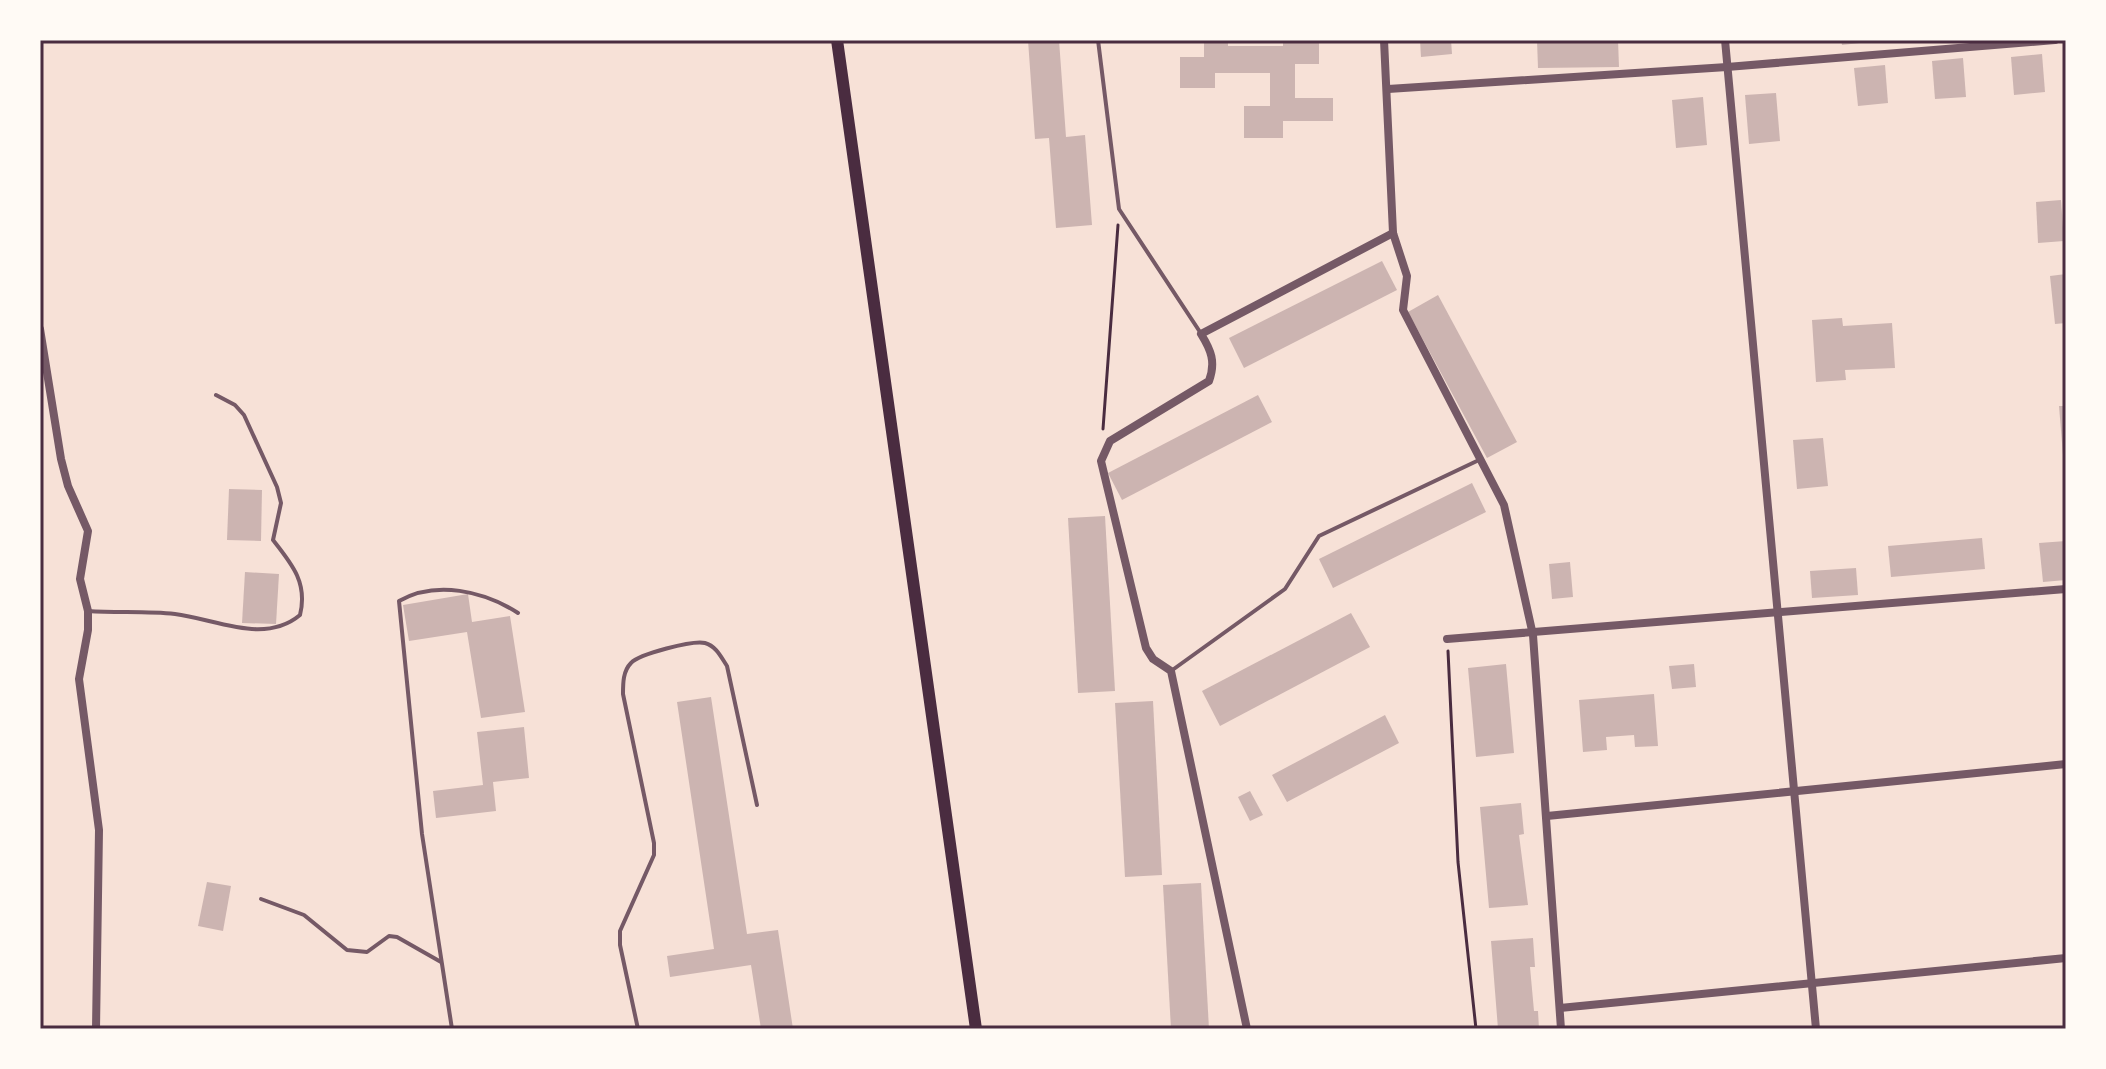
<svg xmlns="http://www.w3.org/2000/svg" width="2106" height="1069" viewBox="0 0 2106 1069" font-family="Raleway,sans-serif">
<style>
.building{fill:#ccb4b1}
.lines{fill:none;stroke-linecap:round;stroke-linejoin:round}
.path{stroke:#4a2c40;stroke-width:3}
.service{stroke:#755966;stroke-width:4}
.minor{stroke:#755966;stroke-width:8}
.primary{stroke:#4a2c40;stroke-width:12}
.rail{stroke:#8f747c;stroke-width:5}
.neatline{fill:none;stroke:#4a2c40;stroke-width:3}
</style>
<rect width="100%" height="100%" fill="#f7e1d7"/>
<g class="building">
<polygon points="1028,40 1059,40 1066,137 1085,135 1092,225 1056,228 1049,138 1035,139"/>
<polygon points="1204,40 1228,40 1228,46 1283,46 1283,40 1319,40 1319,64 1295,64 1295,98 1333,98 1333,121 1283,121 1283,138 1244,138 1244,106 1270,106 1270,73 1215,73 1215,88 1180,88 1180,57 1204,57"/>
<polygon points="1420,40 1451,40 1452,54 1421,57"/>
<polygon points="1537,40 1618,40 1619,67 1538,68"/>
<polygon points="1841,40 1869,40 1869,42 1842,45"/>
<polygon points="2042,54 2045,92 2014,95 2011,57"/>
<polygon points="1963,58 1966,97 1935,99 1932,61"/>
<polygon points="1885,65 1888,103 1858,106 1854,68"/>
<polygon points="1776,93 1780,141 1749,144 1745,95"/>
<polygon points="1703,97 1707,145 1676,148 1672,100"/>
<polygon points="2061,200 2064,241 2038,243 2036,202"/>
<polygon points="1382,261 1397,290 1244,368 1229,338"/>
<polygon points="2066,274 2066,323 2055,324 2050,276"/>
<polygon points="1438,295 1517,442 1487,458 1408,312"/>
<polygon points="1842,318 1843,326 1892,323 1895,368 1845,370 1846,380 1816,382 1812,320"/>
<polygon points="1258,395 1272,422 1122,500 1108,473"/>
<polygon points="2059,406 2066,406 2066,454 2063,455"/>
<polygon points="1823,438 1828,486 1797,489 1793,440"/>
<polygon points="1472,483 1486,512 1333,588 1319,559"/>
<polygon points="229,489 262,490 261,541 227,540"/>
<polygon points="1105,516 1115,691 1078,693 1068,518"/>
<polygon points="1982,538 1985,569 1891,577 1888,546"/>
<polygon points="2066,541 2066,580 2043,582 2039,543"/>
<polygon points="1570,562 1573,597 1552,599 1549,564"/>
<polygon points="1856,568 1858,595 1812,598 1810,571"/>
<polygon points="245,572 279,574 276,624 242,623"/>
<polygon points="468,594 472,622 510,616 525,712 481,718 467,632 409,641 403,605"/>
<polygon points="1351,613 1370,647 1220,726 1202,691"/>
<polygon points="1506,664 1514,753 1476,757 1468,668"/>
<polygon points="1694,664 1696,687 1672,689 1669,666"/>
<polygon points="1654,694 1658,746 1635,747 1634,735 1606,737 1607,750 1583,752 1579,700"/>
<polygon points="711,697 747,934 778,930 793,1029 761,1029 751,965 670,977 667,956 714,949 677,702"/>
<polygon points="1153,701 1162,875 1125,877 1115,703"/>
<polygon points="1385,715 1399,743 1287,802 1272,775"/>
<polygon points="524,727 529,778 493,782 496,811 436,818 433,791 483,785 477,732"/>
<polygon points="1250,791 1263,815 1250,821 1238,797"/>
<polygon points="1521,803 1524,834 1519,835 1528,905 1489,908 1480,807"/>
<polygon points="207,882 231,886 223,931 198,926"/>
<polygon points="1201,883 1209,1029 1171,1029 1163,885"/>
<polygon points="1533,938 1535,967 1530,967 1534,1011 1538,1011 1539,1029 1498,1029 1491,941"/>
</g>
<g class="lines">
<g class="path">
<polyline points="1103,429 1118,225"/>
<polyline points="1448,651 1458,862 1476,1029"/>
</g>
<g class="service">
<polyline points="1098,40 1119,209 1200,332"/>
<path d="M 88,611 C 117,613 146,611 175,614 C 216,619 264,645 300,615 C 308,583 292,564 273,540 L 281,503 L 277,487 L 244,415 L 235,405 L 216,395"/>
<polyline points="1171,671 1285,589 1319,536 1479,460"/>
<polyline points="261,899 304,915 347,950 367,952 389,936 397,937 441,962"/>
<path d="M 452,1029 L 422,834 L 399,601 C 436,580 484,591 518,613"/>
<path d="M 638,1029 L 620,945 L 620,931 L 654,855 L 654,843 L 623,694 C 623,683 623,671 631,663 C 639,654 693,640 705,643 C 716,646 721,657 727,666 L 757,805"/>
</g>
<g class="minor">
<polyline points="1384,40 1393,233 1407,276 1403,310 1504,505 1533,635 1561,1029"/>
<polyline points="1725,40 1816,1029"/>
<polyline points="1388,89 1727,67 2055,40"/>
<polyline points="40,329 61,459 68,486 88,531 80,579 88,611 88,630 79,679 99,830 96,1029"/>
<polyline points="1447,639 2066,589"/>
<polyline points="1547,816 2066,764"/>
<polyline points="1560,1008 2066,958"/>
<path d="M 1247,1029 L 1171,671 L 1153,659 L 1146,648 L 1101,461 L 1110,441 L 1209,381 C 1216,362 1211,350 1201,334 L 1393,233"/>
</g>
<polyline class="primary" points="837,40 976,1029"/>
<polyline class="rail" points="40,798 40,987"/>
</g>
<rect width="2106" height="1069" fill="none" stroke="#fffaf5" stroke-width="84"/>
<rect x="42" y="42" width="2022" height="985" class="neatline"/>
</svg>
